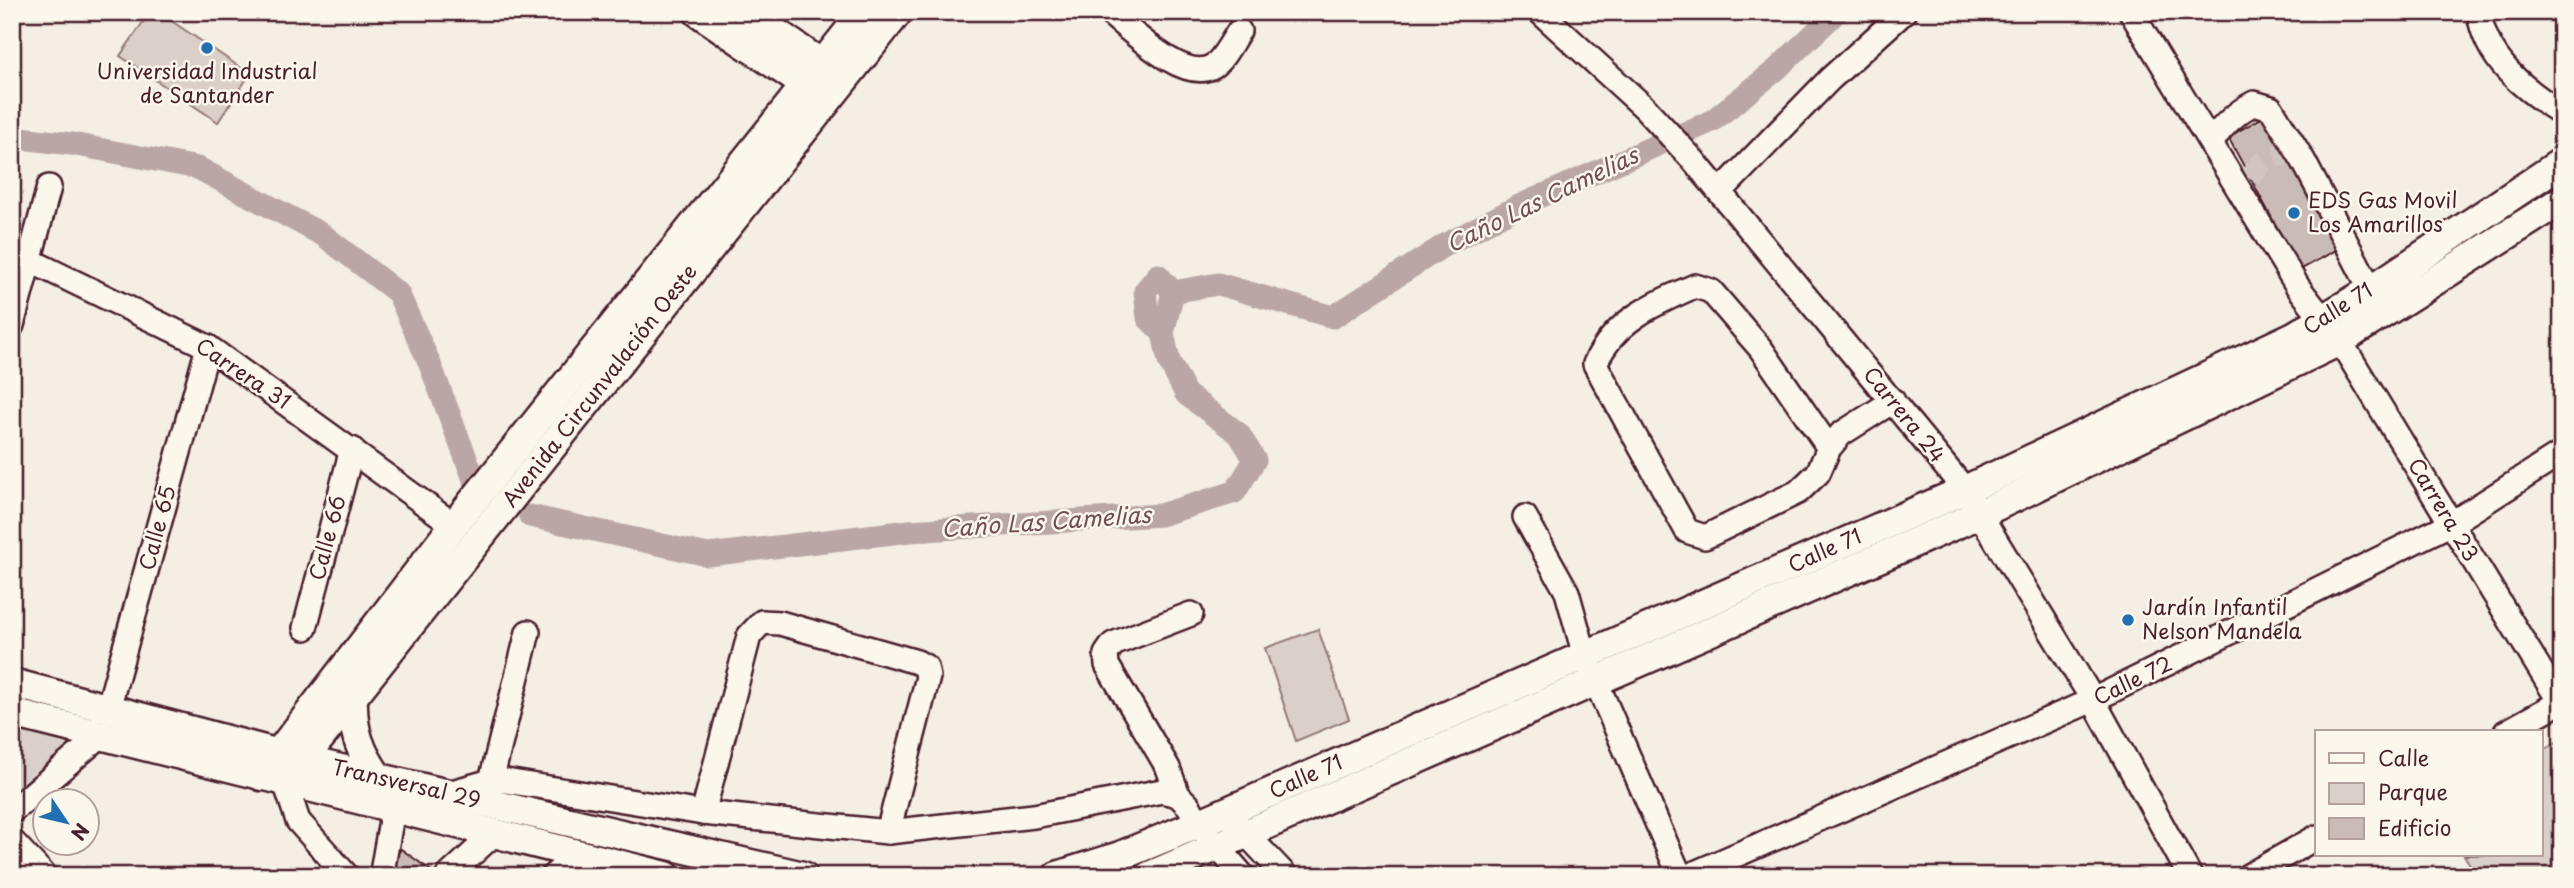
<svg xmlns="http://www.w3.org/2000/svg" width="2574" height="888" viewBox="0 0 2574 888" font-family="'Playpen Sans',sans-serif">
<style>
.green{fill:#dbd0c9;stroke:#92787a;stroke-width:2}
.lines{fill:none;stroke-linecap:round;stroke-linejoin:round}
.canal{stroke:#baa7a5;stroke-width:23}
.building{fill:#cabbb6;stroke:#4a1f2b;stroke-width:2}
.minor-tunnel{stroke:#d2c5bf;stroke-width:23;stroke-dasharray:23 11;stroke-linecap:butt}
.minor-casing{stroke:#4a1f2b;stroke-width:28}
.major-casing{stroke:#4a1f2b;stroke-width:33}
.minor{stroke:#fbf7ec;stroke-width:23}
.major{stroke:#fbf7ec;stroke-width:28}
.poi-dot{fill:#1f6fb2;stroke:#fbf7ec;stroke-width:2.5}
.labels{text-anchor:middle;stroke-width:5;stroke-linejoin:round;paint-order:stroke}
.poi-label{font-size:21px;fill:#4a1f2b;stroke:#fbf7ec;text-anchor:start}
.street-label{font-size:21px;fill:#4a1f2b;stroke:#fbf7ec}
.water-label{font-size:23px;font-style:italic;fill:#714f56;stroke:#fbf7ec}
</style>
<rect width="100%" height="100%" fill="#f4eee4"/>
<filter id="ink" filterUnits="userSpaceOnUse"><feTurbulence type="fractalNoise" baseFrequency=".0143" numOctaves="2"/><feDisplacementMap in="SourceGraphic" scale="14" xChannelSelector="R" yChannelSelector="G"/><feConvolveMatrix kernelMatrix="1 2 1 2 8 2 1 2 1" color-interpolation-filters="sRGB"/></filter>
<g filter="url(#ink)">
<g class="green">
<polygon points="150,12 158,12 250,74 218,122 120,56"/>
<polygon points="1318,629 1349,719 1296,741 1265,648"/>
<polygon points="12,725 76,743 12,793"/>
<polygon points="2562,739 2562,876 2477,876 2464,855 2541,855 2541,751"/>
</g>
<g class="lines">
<g class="canal">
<polyline points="12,137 72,144 198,168 323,235 398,293 429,362 474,479"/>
<polyline points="1163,333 1148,318 1145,291 1158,275 1173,292"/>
<polyline points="530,516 708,555 910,531 1160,515 1235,492 1255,460 1239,434 1186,394 1169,361 1163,333 1173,292 1218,284 1333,317 1443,246 1519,206 1712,121 1776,70 1837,12"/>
</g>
</g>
<g class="building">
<polygon points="2265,116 2338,249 2300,270 2228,137"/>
<polygon points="401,849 433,872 431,876 395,876 386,870"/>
</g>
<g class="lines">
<path class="minor-tunnel" d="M 2250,178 C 2260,162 2267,157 2286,154"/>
<g class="minor-casing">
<g id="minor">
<path d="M 1108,12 C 1131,30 1184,84 1213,66 C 1223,60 1232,41 1239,31"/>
<polyline points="1540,12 1645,108 1694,161 1965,490 2093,700 2190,876"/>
<polyline points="2131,12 2298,287 2340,341 2560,702"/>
<path d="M 2479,12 C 2485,59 2524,90 2562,113"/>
<path d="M 2212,141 C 2223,125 2237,112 2254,103 L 2271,108 L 2303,160 L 2371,290"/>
<polyline points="1720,192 1830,79 1904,12"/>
<polyline points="12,260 29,260 208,347 454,525"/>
<polyline points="12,325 49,187"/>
<path d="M 1829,448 L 1761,349 L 1711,291 L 1695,286 C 1653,304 1614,321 1595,364 L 1687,531 L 1705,537 L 1798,492 L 1818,473 L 1829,448 L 1841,434 L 1893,401"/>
<polyline points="1525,517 1567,592 1585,656 1680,876"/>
<polyline points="305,628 352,449"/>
<polyline points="108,709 208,347"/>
<polyline points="2506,732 2562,701"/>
<polyline points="491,781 528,632"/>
<polyline points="285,782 298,821 347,876"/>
<polyline points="448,793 491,781 506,781 703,813 888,832 1034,816 1162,791 1178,795 1189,806 1198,824 1243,876"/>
<polyline points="1178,795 1168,768 1107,665 1106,654 1113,644 1191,614"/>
<polyline points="12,811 99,737"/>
<polyline points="703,813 749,636 762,622 780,623 917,662 926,667 928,677 888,832"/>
<polyline points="1235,822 1286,876"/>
<polyline points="12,841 45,876"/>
<polyline points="388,876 382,872 396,792"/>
<polyline points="448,876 496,832"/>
<polyline points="553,876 577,855"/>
<polyline points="1688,876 2093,700 2452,523 2562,453"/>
<polyline points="2248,876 2317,837"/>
</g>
</g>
<g class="major-casing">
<g id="major">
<polyline points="698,12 820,95"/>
<polyline points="746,12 836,74"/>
<polyline points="12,683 302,760 803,876"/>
<path d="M 353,699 C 352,730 360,752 378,777"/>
<polyline points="12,713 666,876"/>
<polyline points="261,776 454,525 864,12"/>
<polyline points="285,782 898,12"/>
<polyline points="1057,876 1120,856 1198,824 1965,490 2294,336 2371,290 2562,162"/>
<polyline points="1149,876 1982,513 2340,341 2562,200"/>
</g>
</g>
<use href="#minor" class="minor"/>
<use href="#major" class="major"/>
</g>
</g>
<g class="poi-dot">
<circle cx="207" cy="48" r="7"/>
<circle cx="2294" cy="213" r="7"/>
<circle cx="2128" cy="620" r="7"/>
</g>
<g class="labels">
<g class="poi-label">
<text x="207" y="79" text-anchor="middle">Universidad Industrial<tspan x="207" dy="24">de Santander</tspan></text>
<text x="2308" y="208">EDS Gas Movil<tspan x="2308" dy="24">Los Amarillos</tspan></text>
<text x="2142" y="615">Jardín Infantil<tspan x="2142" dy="24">Nelson Mandela</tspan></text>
</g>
<g class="street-label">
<text transform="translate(2338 309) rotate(-32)" y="7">Calle 71</text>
<text transform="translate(243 374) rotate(34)" y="7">Carrera 31</text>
<text transform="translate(600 386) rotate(-52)" y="7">Avenida Circunvalación Oeste</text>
<text transform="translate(1904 415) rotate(51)" y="7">Carrera 24</text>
<text transform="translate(2443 510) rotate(59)" y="7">Carrera 23</text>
<text transform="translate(158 528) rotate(-75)" y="7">Calle 65</text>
<text transform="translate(328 538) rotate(-75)" y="7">Calle 66</text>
<text transform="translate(1825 551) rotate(-24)" y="7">Calle 71</text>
<text transform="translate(2133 681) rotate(-26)" y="7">Calle 72</text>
<text transform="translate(1306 777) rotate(-24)" y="7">Calle 71</text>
<text transform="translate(406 784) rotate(13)" y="7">Transversal 29</text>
</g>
<g class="water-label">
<text transform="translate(1542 200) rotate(-26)" y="8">Caño Las Camelias</text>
<text transform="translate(1046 522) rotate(-4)" y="8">Caño Las Camelias</text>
</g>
</g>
<rect width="2574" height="888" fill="none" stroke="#fbf7ec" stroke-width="42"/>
<rect x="21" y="21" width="2532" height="846" fill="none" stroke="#4a1f2b" stroke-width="2.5" filter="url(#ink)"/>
<rect x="2315" y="730" width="228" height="126" fill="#fbf7ec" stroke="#b4a19f" stroke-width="2"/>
<rect x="2329" y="753" width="35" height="10" fill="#fbf7ec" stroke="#b4a19f" stroke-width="2"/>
<text x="2378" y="766" font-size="21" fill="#4a1f2b">Calle</text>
<rect x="2329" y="783" width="35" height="21" fill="#dbd0c9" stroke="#b4a19f" stroke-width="2"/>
<text x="2378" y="800" font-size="21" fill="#4a1f2b">Parque</text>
<rect x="2329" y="818" width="35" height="21" fill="#cabbb6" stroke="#b4a19f" stroke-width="2"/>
<text x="2378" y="836" font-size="21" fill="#4a1f2b">Edificio</text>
<g transform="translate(66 822) rotate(125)"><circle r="33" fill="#fbf7ec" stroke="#b4a19f" stroke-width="2"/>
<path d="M0-5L12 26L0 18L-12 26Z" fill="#1f6fb2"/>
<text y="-10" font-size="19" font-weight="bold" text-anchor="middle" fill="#4a1f2b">N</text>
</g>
</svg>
